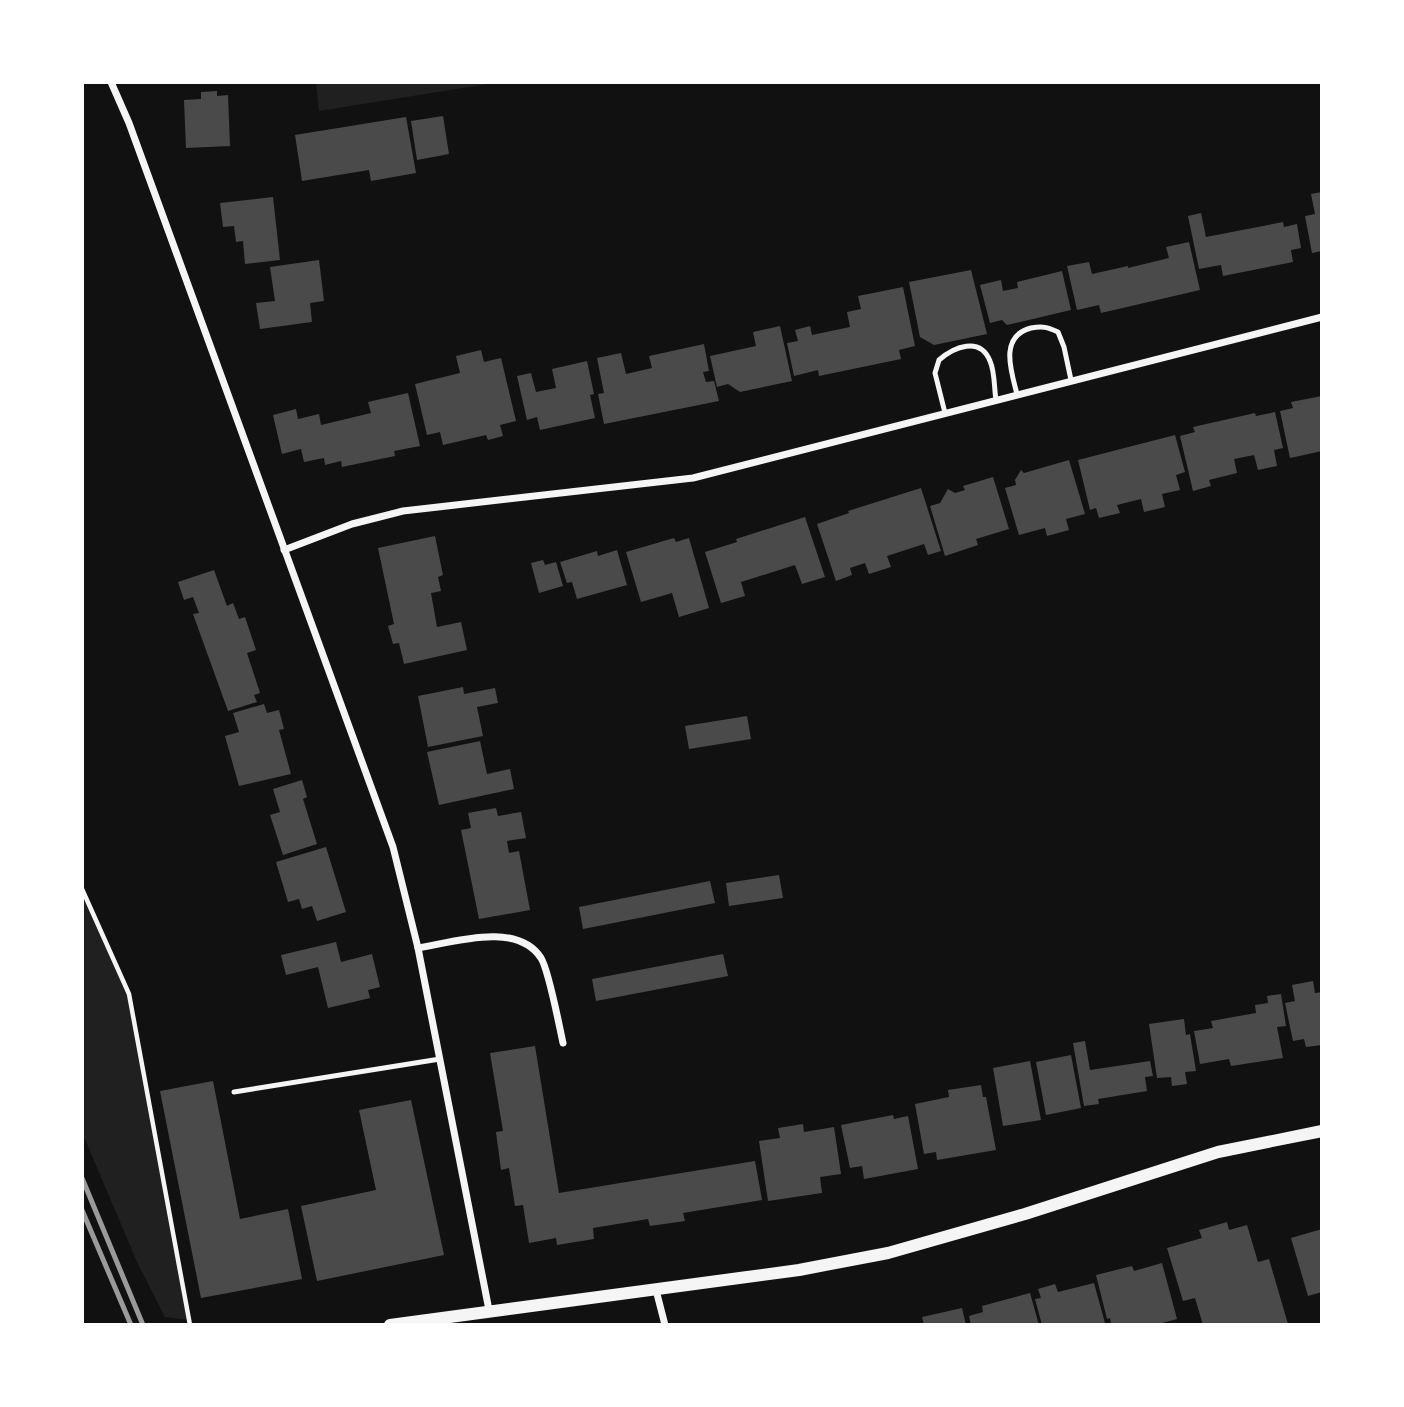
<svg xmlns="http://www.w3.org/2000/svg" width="1404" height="1407" viewBox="0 0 1404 1407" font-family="Roboto,sans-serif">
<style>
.green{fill:#202020}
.building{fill:#4a4a4a}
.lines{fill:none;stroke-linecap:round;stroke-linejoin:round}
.path{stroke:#f5f5f5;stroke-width:4.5}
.service{stroke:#f5f5f5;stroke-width:5}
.minor{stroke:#f5f5f5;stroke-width:7}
.tertiary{stroke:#f5f5f5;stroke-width:12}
.rail{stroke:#9a9a9a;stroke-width:5}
</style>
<rect width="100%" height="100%" fill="#111"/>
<g class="green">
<polygon points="316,82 500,82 319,111"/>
<polygon points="82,889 129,994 190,1320 165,1317 137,1262 82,1132"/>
</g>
<g class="building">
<polygon points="217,91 217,96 228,95 230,146 186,148 184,100 201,99 201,92"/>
<polygon points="443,116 449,154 417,160 411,121"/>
<polygon points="406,117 416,173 371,181 369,170 302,181 295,135"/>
<polygon points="1322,192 1322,251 1312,253 1305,216 1315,214 1311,194"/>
<polygon points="273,197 280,260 245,264 243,241 236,242 234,226 223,227 220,203"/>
<polygon points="1201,213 1206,237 1283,222 1284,227 1297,224 1301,248 1291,250 1293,262 1223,276 1221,265 1199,269 1188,216"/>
<polygon points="1189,242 1200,290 1101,313 1099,305 1077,310 1067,266 1089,262 1092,274 1128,266 1128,268 1169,258 1166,247"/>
<polygon points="319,260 324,301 310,303 312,322 260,329 256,303 275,301 270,267"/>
<polygon points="971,270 987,334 934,345 920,337 909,282"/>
<polygon points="1062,271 1071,310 1007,325 1002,320 990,323 980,285 1001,280 1003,291 1018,288 1017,282"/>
<polygon points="903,287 915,346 899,350 901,359 819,376 818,370 794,376 787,343 798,341 795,330 810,326 812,335 850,327 847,312 861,309 858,296"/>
<polygon points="780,326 792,381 740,392 728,384 717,387 710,356 756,346 753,332"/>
<polygon points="704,344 709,371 703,372 706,382 714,381 719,401 604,424 598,394 604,393 597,358 621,353 626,374 652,368 649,356"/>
<polygon points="481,350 484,362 501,358 516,421 500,425 503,436 488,440 486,435 443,445 440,432 427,435 415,384 460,373 456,356"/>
<polygon points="587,361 594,394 590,395 595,418 540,430 537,417 527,420 517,376 531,373 536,392 556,388 552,369"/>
<polygon points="408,393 420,446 394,451 395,456 342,467 341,461 325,465 324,458 304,462 301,449 282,454 273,415 296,409 298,419 319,414 321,425 371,413 368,402"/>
<polygon points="1322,396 1322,451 1290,458 1280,411 1293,408 1291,402"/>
<polygon points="1275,412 1283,448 1274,450 1277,466 1258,470 1254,455 1234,459 1237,473 1209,480 1211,486 1193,491 1180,436 1195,432 1193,427 1255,413 1256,416"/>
<polygon points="1175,435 1185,472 1176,475 1180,490 1162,494 1165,507 1144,512 1141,499 1117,505 1120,513 1099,518 1096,508 1090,510 1078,460"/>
<polygon points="1069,460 1085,514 1066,519 1069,530 1047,536 1045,528 1019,535 1005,488 1016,485 1015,480 1021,470 1024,473"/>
<polygon points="993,477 1009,529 976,539 978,545 945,556 930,506 940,503 948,489 955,493 965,490 963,486"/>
<polygon points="921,488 941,551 928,555 924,544 887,556 891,567 869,574 865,563 850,568 852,575 836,581 817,524 849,513 848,511"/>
<polygon points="805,517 825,577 802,584 795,565 741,582 745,596 721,603 705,552 737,542 736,539"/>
<polygon points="435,536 443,575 438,577 441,591 431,593 437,627 461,622 467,650 404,664 399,643 393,644 388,626 394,624 378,548"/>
<polygon points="674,538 676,542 689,538 709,608 679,617 672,593 641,602 626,552"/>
<polygon points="617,550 627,585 577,599 572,582 567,583 560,562 597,551 598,556"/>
<polygon points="543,560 545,565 556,562 563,586 539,593 531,563"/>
<polygon points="214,570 227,606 233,603 239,619 245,617 256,650 247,653 260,693 254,695 257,702 228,711 193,614 199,613 193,597 184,600 178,582"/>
<polygon points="463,687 464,694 495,688 498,703 477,707 483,736 428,747 418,696"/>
<polygon points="264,704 267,713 279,710 284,729 279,730 291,774 239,786 225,736 239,732 233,713"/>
<polygon points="747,716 751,739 689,749 685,726"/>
<polygon points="480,741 487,774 510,769 514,789 439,805 427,752"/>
<polygon points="302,780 307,797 303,799 317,844 283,855 270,815 280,812 273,789"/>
<polygon points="496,808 498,816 521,812 526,838 507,841 509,853 519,851 530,910 479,919 461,830 471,828 468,813"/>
<polygon points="326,847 346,912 317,921 312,906 302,909 299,899 288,902 276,862"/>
<polygon points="779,875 783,898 729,906 726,883"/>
<polygon points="710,881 715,903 583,929 579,907"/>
<polygon points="336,942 341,962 372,954 380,987 368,990 370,998 328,1008 318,967 286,975 281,955"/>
<polygon points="723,954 728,976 596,1001 592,979"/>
<polygon points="1313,981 1315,993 1322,992 1322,1045 1306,1047 1304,1039 1293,1041 1285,1003 1295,1001 1292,985"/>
<polygon points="1281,994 1286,1026 1277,1027 1283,1058 1231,1066 1229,1059 1200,1064 1194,1031 1213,1028 1211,1021 1256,1013 1255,1005 1268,1003 1267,996"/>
<polygon points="1184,1019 1186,1035 1190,1034 1196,1071 1185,1072 1187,1084 1172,1086 1171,1077 1157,1078 1149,1024"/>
<polygon points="1085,1041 1090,1070 1150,1061 1153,1076 1145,1077 1147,1091 1098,1099 1099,1104 1084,1106 1073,1043"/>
<polygon points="535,1046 559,1193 755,1161 762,1200 683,1213 685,1221 650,1226 648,1219 593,1228 594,1239 557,1245 556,1238 529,1243 523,1205 515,1206 509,1168 501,1170 496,1132 503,1131 490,1053"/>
<polygon points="1071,1055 1081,1108 1046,1115 1036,1062"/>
<polygon points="1030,1061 1041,1120 1003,1126 993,1068"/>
<polygon points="213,1081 240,1219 288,1209 302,1279 201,1298 160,1091"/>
<polygon points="981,1085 983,1097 986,1097 996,1150 937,1160 936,1152 924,1154 915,1104 949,1097 948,1090"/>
<polygon points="411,1100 444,1255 317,1281 301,1206 376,1190 359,1110"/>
<polygon points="893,1115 894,1119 908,1116 918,1169 864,1179 862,1166 850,1168 841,1125"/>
<polygon points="803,1124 804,1132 834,1127 841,1174 820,1177 822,1193 768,1201 759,1141 780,1138 778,1128"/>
<polygon points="1227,1222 1229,1230 1247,1225 1258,1262 1269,1259 1288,1324 1203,1325 1195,1298 1183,1301 1167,1248 1202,1238 1199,1230"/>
<polygon points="1322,1229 1322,1292 1308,1296 1291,1238"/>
<polygon points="1162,1263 1177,1319 1155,1325 1111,1325 1110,1318 1107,1319 1096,1275 1132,1266 1134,1271"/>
<polygon points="1094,1283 1105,1323 1042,1325 1035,1299 1041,1298 1038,1289 1055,1284 1058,1292"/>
<polygon points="1030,1293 1039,1325 971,1325 969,1316 983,1312 982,1306"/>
<polygon points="962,1308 966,1325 924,1325 922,1317"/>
</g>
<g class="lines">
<polyline class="path" points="82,889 129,994 190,1325"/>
<g class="service">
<path d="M 1017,394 C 1011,371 999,336 1031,328 C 1043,326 1047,327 1058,332 L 1064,347 L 1071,380"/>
<path d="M 945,413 L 935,373 L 939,360 C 954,347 980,336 990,361 C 995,372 994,388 996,400"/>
<polyline points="234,1092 440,1059"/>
</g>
<g class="minor">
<polyline points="111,82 129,123 393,847 418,948 489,1310"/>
<polyline points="284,550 352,524 403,511 693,478 1322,317"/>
<path d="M 418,948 C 454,942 517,921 541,958 C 549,971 559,1025 563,1043"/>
<polyline points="656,1290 665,1325"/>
</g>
<polyline class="tertiary" points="390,1325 799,1270 888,1253 1025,1214 1218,1152 1322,1131"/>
<g class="rail">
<polyline points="82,1178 143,1325"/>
<polyline points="82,1210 131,1325"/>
</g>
</g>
<rect width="1404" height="1407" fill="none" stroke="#ffffff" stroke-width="168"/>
</svg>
